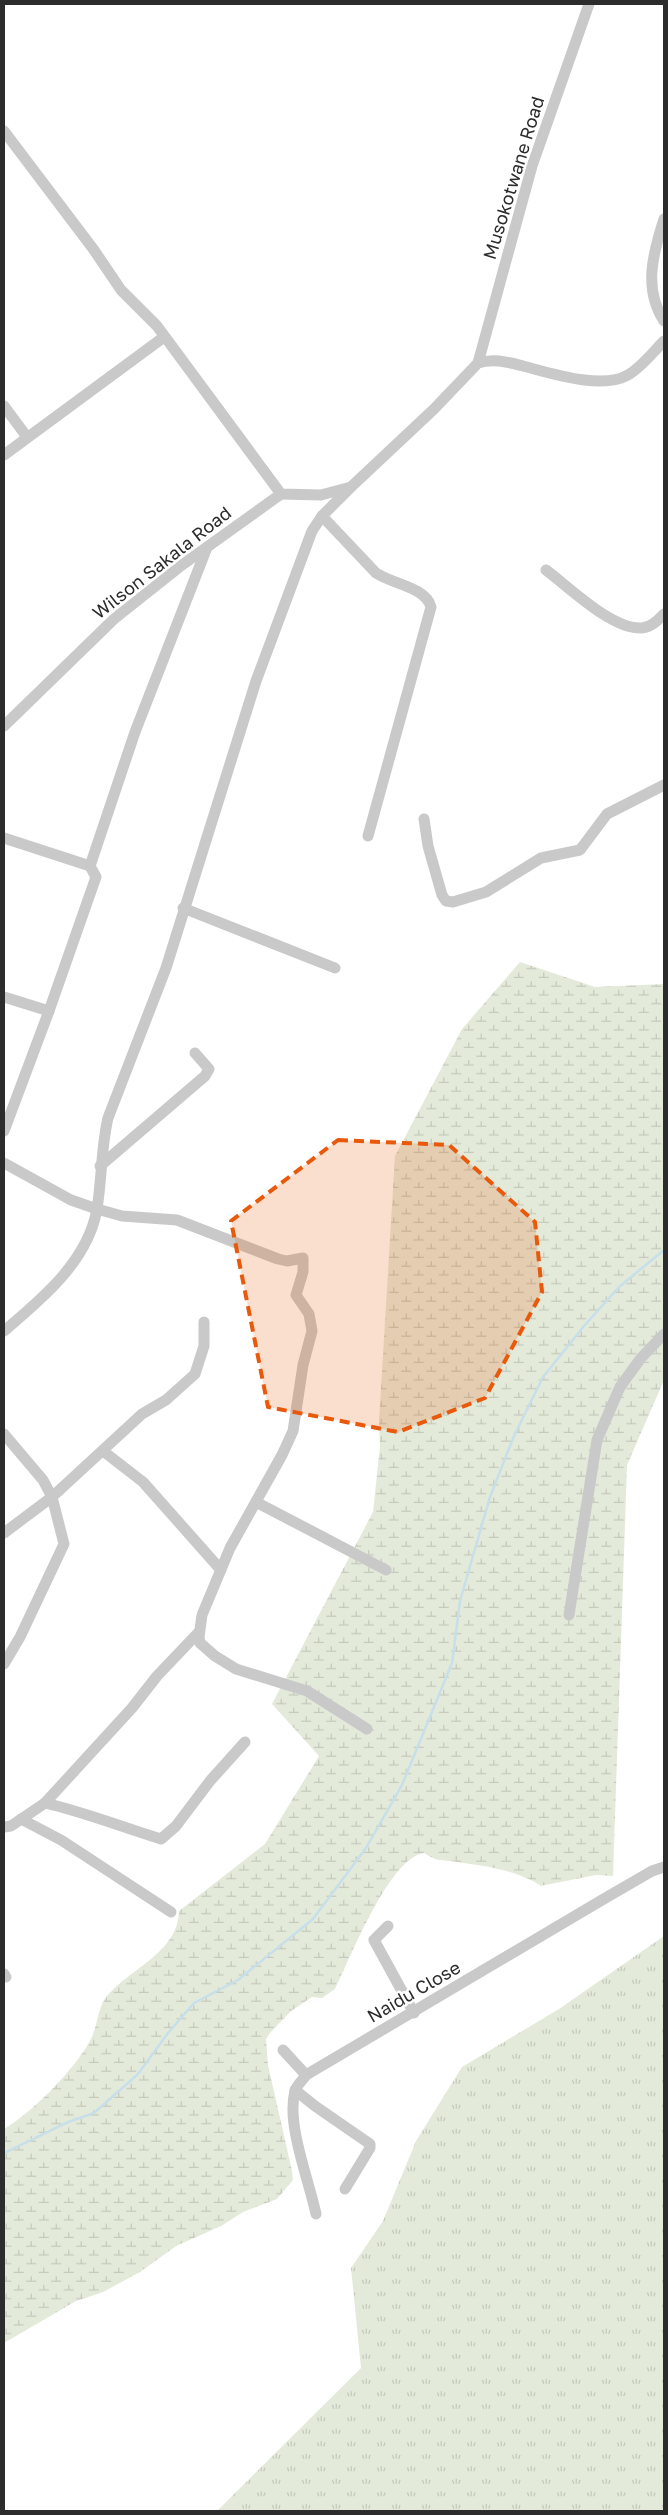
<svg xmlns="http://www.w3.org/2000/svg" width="668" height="2515" viewBox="0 0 668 2515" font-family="'Golos Text',sans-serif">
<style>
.grass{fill:url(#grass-tufts)}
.wetland{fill:url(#wetland-marsh)}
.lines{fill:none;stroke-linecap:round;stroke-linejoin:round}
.stream{stroke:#c6dfea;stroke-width:2.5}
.minor{stroke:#c9c9c9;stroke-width:11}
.marked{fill:#e8590c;fill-opacity:0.2;stroke:#e8590c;stroke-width:4;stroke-dasharray:10 6;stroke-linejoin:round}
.labels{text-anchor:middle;stroke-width:5;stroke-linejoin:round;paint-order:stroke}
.street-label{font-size:18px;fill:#2c2c2c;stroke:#fff}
</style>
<defs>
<pattern id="grass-tufts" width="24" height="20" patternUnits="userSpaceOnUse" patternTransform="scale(1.25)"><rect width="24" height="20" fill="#e4eada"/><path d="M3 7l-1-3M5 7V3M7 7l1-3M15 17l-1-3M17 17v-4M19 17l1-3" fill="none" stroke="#c4c9bb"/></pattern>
<pattern id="wetland-marsh" width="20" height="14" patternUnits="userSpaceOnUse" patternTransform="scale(1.25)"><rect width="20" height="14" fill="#e4eada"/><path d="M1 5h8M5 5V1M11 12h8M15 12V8" fill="none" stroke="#c4c9bb"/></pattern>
</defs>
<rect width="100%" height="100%" fill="#fff"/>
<polygon class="grass" points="664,1936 664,2511 217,2511 361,2368 351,2268 383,2221 416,2141 462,2067 559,2009"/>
<path class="wetland" d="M 520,962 L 595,987 L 664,984 L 664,1380 L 627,1465 L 613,1876 L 596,1875 L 540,1886 L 540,1885 C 515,1870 486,1866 457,1862 C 440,1859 440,1863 424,1853 C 389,1858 351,1957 335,1989 L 322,1998 L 312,1997 L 291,2011 L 270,2033 L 266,2039 L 268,2065 L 292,2171 L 293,2180 L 277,2199 L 243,2212 L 221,2226 L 176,2246 L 140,2272 L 103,2292 L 76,2301 L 4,2343 L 4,2129 C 33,2112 76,2068 91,2039 C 97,2027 98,2008 105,1999 C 127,1969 178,1954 179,1911 L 265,1844 L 319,1756 L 272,1704 L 373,1512 L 380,1446 L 379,1422 L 395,1156 L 462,1029 Z"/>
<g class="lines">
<polyline class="stream" points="4,2153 68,2122 94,2113 138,2074 168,2033 194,2003 238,1980 313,1919 366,1848 402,1785 452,1663 460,1601 490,1497 514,1436 543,1377 584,1326 619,1287 664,1250"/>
<g class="minor">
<path d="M 4,131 L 94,250 L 121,290 L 157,326 L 281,494 L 321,495 L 351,487 L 434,409 L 478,363 C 493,358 507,362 523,366 C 550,373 602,390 628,375 C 642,367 653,352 664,341"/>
<path d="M 664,219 C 653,253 643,289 664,321"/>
<polyline points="478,363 532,166 589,4"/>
<polyline points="4,406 27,437"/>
<polyline points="4,455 164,337"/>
<path d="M 322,516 L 376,573 C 392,584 426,587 431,607 L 368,836"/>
<path d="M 546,570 C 569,587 612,630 642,628 C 652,627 658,620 664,614"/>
<polyline points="4,726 114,619 182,565 281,494"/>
<polyline points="424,819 428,846 442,895 446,901 453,902 486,892 541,858 580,850 607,814 664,785"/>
<polyline points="4,838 90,866 96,877 49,1011 4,1131"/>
<polyline points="90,866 135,732 206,550"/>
<polyline points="183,908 335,968"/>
<polyline points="4,997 49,1011"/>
<polyline points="4,1163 71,1200 97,1209 122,1216 177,1220 278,1259 287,1261 303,1258 303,1272 296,1295 309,1314 312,1331 303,1365 293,1431 282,1455 230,1548 202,1615 199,1637 200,1643 215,1656 236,1669 307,1691 367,1729"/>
<polyline points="100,1166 205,1076 209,1069 195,1053"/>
<path d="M 4,1331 C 42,1299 88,1261 97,1209 C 102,1178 101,1148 108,1118 L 166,968 L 256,681 L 312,531 L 322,516 L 351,487"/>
<polyline points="4,1434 43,1480 52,1497 64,1544 20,1637 4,1664"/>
<polyline points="103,1451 143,1482 221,1570"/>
<polyline points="256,1502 386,1570"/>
<polyline points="4,1533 52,1497 142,1414 166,1400 195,1374 204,1346 204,1322"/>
<polyline points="569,1615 597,1440 620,1387 641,1358 664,1334"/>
<path d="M 45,1803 C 84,1812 122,1827 161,1839 L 176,1826 L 210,1781 L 245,1742"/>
<polyline points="21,1819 61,1840 171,1912"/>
<polyline points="4,1827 11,1826 45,1803 132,1708 157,1676 198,1633"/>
<polyline points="388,1926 374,1940 414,2013"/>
<polyline points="4,1974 6,1977"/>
<polyline points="283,2050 306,2075"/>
<polyline points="295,2090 315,2106 370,2144 370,2148 345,2189"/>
<path d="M 316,2214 C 309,2180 286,2124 295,2091 C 296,2086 303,2080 306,2075 L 602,1900 L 652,1871 L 664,1867"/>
</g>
</g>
<path class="marked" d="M 338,1140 L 449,1145 L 535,1222 L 542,1292 L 485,1398 L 398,1432 L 268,1407 L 231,1221 Z"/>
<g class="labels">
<g class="street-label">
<text transform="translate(514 178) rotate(-73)" y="6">Musokotwane Road</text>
<text transform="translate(162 563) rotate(-38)" y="6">Wilson Sakala Road</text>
<text transform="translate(414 1992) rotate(-30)" y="6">Naidu Close</text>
</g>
</g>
<rect width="668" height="2515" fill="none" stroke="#2c2c2c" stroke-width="10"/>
</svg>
